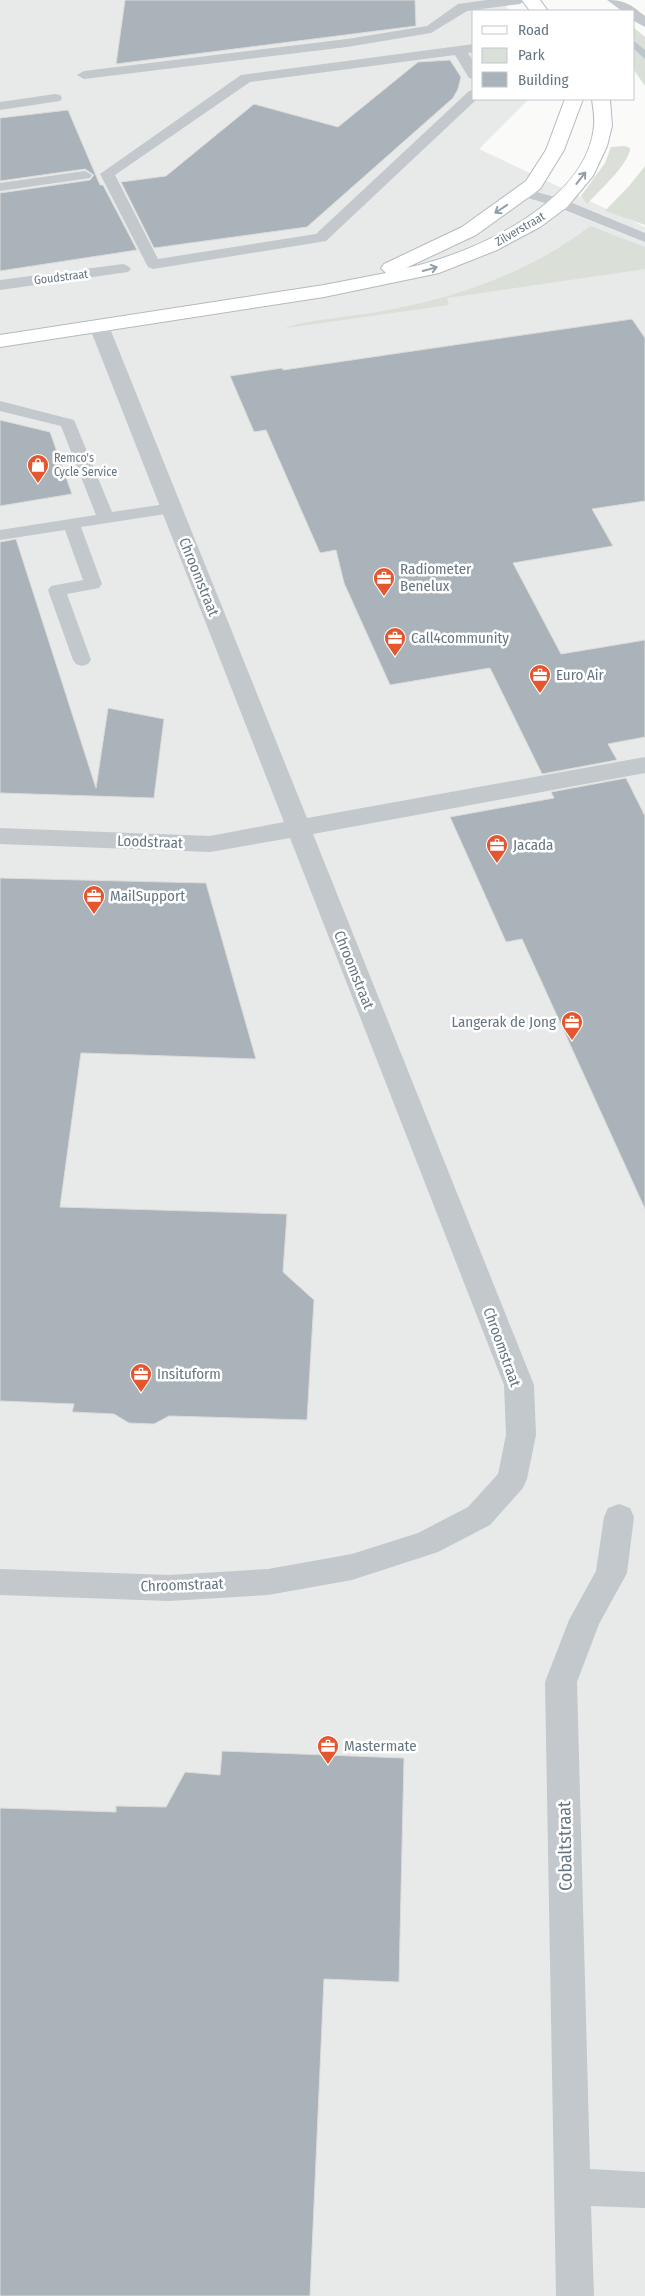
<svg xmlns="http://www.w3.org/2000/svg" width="645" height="2296" viewBox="0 0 645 2296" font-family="'Fira Sans Condensed',sans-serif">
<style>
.built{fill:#e8e9e9}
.green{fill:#dadfd7}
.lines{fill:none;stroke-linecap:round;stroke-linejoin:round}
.stream{fill:#bbc7cb;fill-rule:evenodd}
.building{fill:#aab3b9;stroke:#dcdcda}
.secondary-casing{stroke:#b3babf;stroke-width:2}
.lane{fill:#c3c8cc;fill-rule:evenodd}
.street{fill:#c3c8cc;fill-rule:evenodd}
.secondary{fill:#fff;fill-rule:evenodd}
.oneway{stroke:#939fa8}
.labels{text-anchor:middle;stroke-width:5;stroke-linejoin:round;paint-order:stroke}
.far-street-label{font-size:12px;fill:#657683;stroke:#fff}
.far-poi-label{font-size:12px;fill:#657683;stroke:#fff;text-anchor:start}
.poi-label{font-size:15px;fill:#657683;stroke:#fff;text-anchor:start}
.street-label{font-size:15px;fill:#657683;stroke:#fff}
.near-street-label{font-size:18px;fill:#657683;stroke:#fff}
</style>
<rect width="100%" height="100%" fill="#fafaf8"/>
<polygon class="built" points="0,0 502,0 509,11 474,11 474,99 529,99 479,149 645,227 645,2296 0,2296"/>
<g class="green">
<polygon points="634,28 645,37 645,86 634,70"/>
<path d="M 625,146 L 630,148 C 630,163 598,192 587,204 L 581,196 L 605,163 L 611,147 Z"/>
<polygon points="645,166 645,225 605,211 630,185"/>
<path d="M 590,226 L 645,247 L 645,269 L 447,298 L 449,305 L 286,328 C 294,322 362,315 378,312 C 453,299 530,273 590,226 Z"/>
</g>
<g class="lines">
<polygon class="stream" points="634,41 645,50 645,59 634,49"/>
</g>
<g class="building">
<polygon points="125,0 415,0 416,26 116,64"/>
<polygon points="450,60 461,77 458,89 453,98 307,227 154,248 121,182 166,176 254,104 338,127 418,62"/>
<polygon points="68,110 100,185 103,185 137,250 0,271 0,193 90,180 94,175 85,169 0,181 0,118"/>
<polygon points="632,319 645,338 645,501 592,509 613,546 513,563 561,654 645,640 645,737 608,744 617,760 542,774 490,668 390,685 344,583 336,550 320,553 266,430 254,432 230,376 282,368 283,370"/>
<polygon points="0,420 50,432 72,494 0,506"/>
<polygon points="16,539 96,788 108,708 164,719 154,798 0,793 0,542"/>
<polygon points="626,778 645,816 645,1209 522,939 506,942 450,817 554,798 551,792"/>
<polygon points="0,878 206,883 256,1059 81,1053 60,1207 287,1214 283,1272 314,1300 307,1420 169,1416 154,1424 129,1423 114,1414 72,1412 74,1404 0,1401"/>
<polygon points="222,1751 404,1758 399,1982 324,1979 310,2296 0,2296 0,1808 116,1812 116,1806 166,1807 185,1772 220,1775"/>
</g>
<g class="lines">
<g class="secondary-casing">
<g id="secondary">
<polygon points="522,0 540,0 548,11 530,11"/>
<path d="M 565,99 L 583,99 L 564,150 L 540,189 L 476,235 L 406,268 C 471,255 587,203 594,126 C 595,117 593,108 592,99 L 610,99 L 612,126 L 607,146 L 593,176 L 567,207 L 540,227 L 497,250 L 439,273 L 324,297 L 0,347 L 0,335 L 324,285 L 386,273 L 381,268 L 384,264 L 462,227 L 526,181 L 546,150 Z"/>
</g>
</g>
<g class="lane">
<polygon points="487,0 527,0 520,4 467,11 431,33 347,47 84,79 77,75 84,71 347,39 427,26 458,4"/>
<path d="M 607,0 C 626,0 631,5 645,16 L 645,27 L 634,21 L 634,11 L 622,11 Z"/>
<polygon points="474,44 474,52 468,53 474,63 474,79 469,78 455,55 250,82 115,175 158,259 316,234 469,91 474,90 474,99 477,99 326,241 153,269 148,267 100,174 241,75"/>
<polygon points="55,94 60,95 62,98 60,101 0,110 0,102"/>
<polygon points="85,171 92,175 90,178 0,191 0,183"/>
<polygon points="523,188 565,200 645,233 645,242 555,206 518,195 516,192"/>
<polygon points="123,264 128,266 131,269 128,272 0,290 0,280"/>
<polygon points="0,401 74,420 112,512 172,503 178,504 180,508 178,512 172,513 81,527 102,584 99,588 67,594 91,660 88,664 82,666 76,664 73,660 48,590 51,586 83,580 65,530 0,540 0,530 96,515 61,426 0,411"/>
</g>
<g class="street">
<polygon points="99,320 106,322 109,326 307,818 645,757 645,773 313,834 534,1385 536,1435 527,1479 523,1488 490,1525 438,1552 352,1580 268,1595 169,1601 0,1595 0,1569 169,1575 268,1569 352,1554 418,1533 468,1507 498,1474 506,1435 504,1385 290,838 210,852 0,844 0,828 210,836 284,822 89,326 92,322"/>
<polygon points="619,1504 630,1508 634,1517 627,1573 599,1624 577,1682 590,2169 645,2172 645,2208 591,2206 594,2296 556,2296 545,1682 569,1620 596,1571 604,1517 608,1508"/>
</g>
<use href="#secondary" class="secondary"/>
</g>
<defs><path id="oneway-shaft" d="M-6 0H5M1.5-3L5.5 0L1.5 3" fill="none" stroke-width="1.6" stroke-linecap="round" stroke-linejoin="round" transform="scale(1.25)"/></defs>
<g class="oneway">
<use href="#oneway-shaft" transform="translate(581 178) rotate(-52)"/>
<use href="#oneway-shaft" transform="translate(501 209) rotate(146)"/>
<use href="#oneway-shaft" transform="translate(430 269) rotate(-15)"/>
</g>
<defs>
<g id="shop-pin" transform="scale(1.125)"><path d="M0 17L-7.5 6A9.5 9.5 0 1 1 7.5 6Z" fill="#e4572e" stroke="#fff"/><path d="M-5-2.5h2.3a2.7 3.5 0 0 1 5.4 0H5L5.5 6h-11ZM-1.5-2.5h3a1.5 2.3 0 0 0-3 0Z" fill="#fff"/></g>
<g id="office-pin" transform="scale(1.125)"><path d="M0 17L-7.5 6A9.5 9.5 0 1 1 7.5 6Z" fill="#e4572e" stroke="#fff"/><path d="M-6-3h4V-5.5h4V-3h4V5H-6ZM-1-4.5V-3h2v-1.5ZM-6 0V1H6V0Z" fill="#fff"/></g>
</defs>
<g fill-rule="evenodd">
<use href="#shop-pin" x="38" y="465"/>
<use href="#office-pin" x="384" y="578"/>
<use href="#office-pin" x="395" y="638"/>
<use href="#office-pin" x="540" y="675"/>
<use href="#office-pin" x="497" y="845"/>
<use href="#office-pin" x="94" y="896"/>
<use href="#office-pin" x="572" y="1022"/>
<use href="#office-pin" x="141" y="1374"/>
<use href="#office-pin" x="328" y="1746"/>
</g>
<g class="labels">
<g class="far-street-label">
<text transform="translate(520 229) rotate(-30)" y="4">Zilverstraat</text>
<text transform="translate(61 277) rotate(-7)" y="4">Goudstraat</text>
</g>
<g class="far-poi-label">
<text x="54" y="462">Remco's<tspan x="54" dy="14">Cycle Service</tspan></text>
</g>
<g class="poi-label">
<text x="400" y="574">Radiometer<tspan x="400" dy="17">Benelux</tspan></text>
<text x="411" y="643">Call4community</text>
<text x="556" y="680">Euro Air</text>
<text x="513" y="850">Jacada</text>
<text x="110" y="901">MailSupport</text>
<text x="556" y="1027" text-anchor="end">Langerak de Jong</text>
<text x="157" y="1379">Insituform</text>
<text x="344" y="1751">Mastermate</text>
</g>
<g class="street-label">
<text transform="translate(199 577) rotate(68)" y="5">Chroomstraat</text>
<text transform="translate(150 842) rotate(2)" y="5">Loodstraat</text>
<text transform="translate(354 970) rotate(68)" y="5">Chroomstraat</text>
<text transform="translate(502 1347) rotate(70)" y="5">Chroomstraat</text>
<text transform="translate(182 1585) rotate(-2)" y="5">Chroomstraat</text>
</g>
<g class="near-street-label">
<text transform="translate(565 1846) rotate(-91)" y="6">Cobaltstraat</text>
</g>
</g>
<rect x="472" y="10" width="162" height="90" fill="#ffffff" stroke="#c1c8cd"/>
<rect x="482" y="26" width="25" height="8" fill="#ffffff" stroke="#c1c8cd"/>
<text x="518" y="35" font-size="15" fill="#657683">Road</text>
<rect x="482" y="48" width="25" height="15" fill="#dadfd7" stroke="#c1c8cd"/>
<text x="518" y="60" font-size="15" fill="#657683">Park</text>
<rect x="482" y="72" width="25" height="15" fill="#aab3b9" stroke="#c1c8cd"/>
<text x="518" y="85" font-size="15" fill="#657683">Building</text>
</svg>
